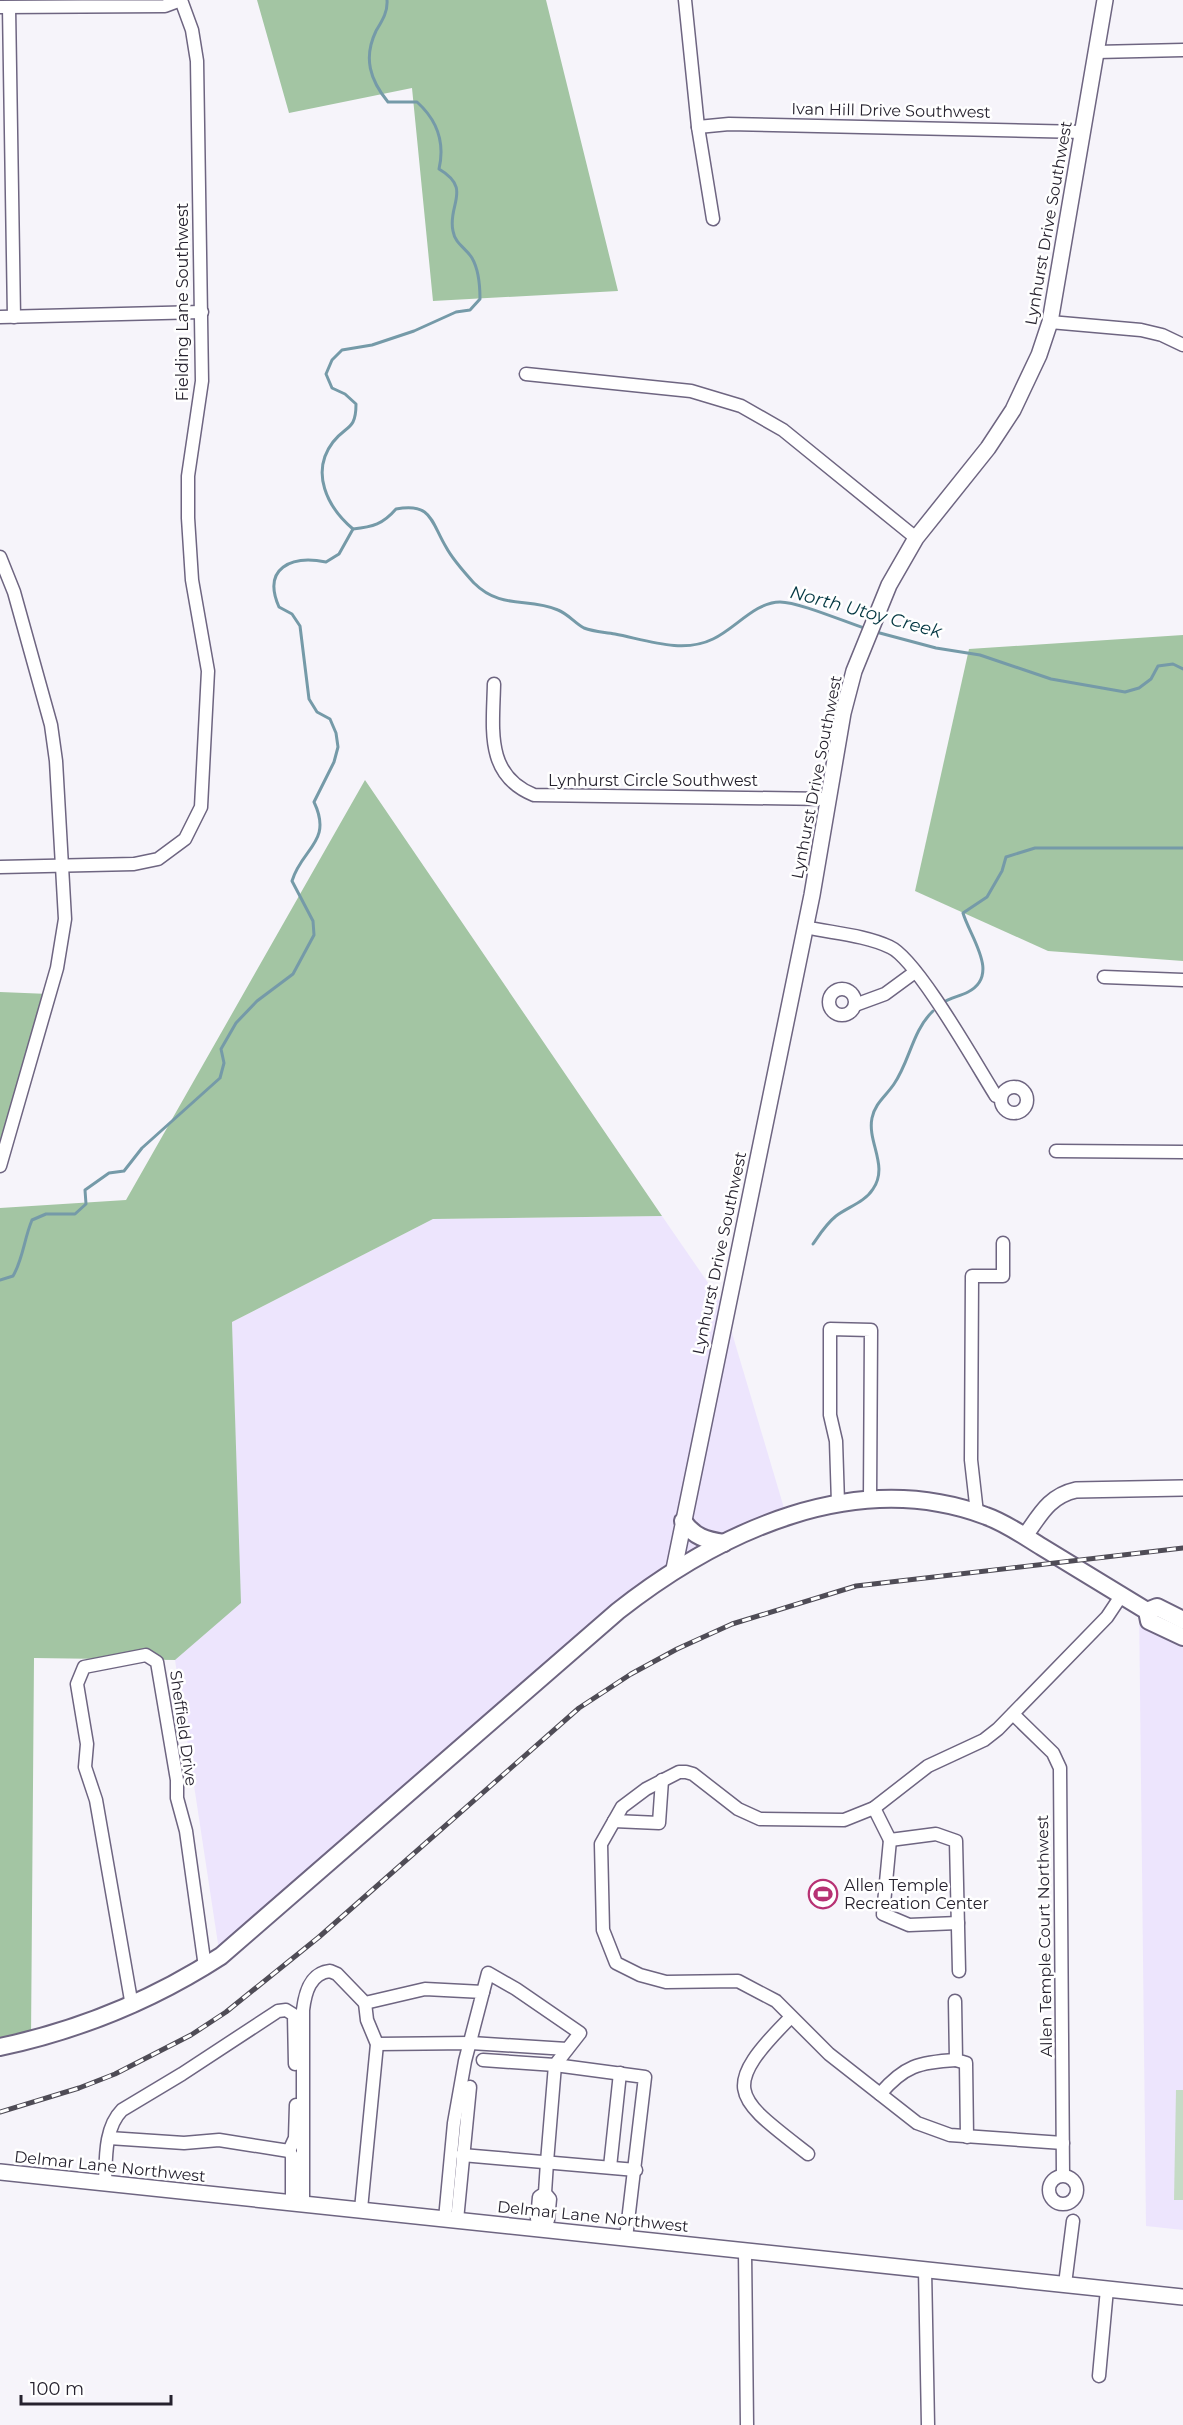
<svg xmlns="http://www.w3.org/2000/svg" width="1183" height="2425" viewBox="0 0 1183 2425" font-family="Montserrat,sans-serif">
<style>
.built{fill:#ede5fd}
.green{fill:#c6dbc6}
.forest{fill:#a3c5a3}
.lines{fill:none;stroke-linecap:round;stroke-linejoin:round}
.stream{stroke:#759aa8;stroke-width:3}
.minor-casing{stroke:#6e6581;stroke-width:15}
.tertiary-casing{stroke:#6e6581;stroke-width:18}
.secondary-casing{stroke:#6e6581;stroke-width:20}
.minor{stroke:#fff;stroke-width:12}
.tertiary{stroke:#fff;stroke-width:15}
.secondary{stroke:#fff;stroke-width:16}
.rail-casing{stroke:#4f4c56;stroke-width:5}
.rail{stroke:#fff;stroke-width:3;stroke-dasharray:9;stroke-linecap:butt}
.labels{text-anchor:middle;stroke-width:5;stroke-linejoin:round;paint-order:stroke}
.street-label{font-size:16px;fill:#26222e;stroke:#fff}
.poi-label{font-size:16px;fill:#26222e;stroke:#fff;text-anchor:start}
.water-label{font-size:18px;font-style:italic;fill:#033742;stroke:#fff}
</style>
<rect width="100%" height="100%" fill="#f6f4fa"/>
<g class="built">
<polygon points="662,1216 724,1306 784,1508 700,1554 628,1600 220,1957 175,1660 240,1603 232,1322 433,1219"/>
<polygon points="1139,1603 1183,1625 1183,2230 1146,2226"/>
</g>
<polygon class="green" points="1176,2090 1183,2090 1183,2200 1174,2200"/>
<g class="forest">
<polygon points="257,0 546,0 618,291 433,301 412,88 289,113"/>
<polygon points="1183,635 1183,961 1048,951 915,891 969,649"/>
<polygon points="365,780 662,1216 433,1219 232,1322 241,1603 175,1660 34,1658 31,2040 0,2044 0,1208 126,1200"/>
<polygon points="0,992 49,994 0,1160"/>
</g>
<g class="lines">
<g class="stream">
<path d="M 387,0 C 388,12 382,21 376,31 C 363,58 370,80 388,102 L 417,102 C 437,120 445,143 439,169 C 473,189 447,205 453,231 C 455,244 466,248 472,258 C 479,270 480,285 480,299 L 470,310 L 456,312 L 414,331 L 372,345 L 342,350 L 332,360 L 326,374 L 332,388 L 345,394 L 356,404 C 356,431 346,425 333,442 C 310,472 327,507 353,529 C 373,527 383,524 396,509 C 432,502 431,522 446,547 C 453,560 464,572 474,583 C 501,610 528,597 558,610 C 568,614 575,623 584,628 C 594,632 605,632 615,634 C 646,640 683,654 713,639 C 735,629 755,602 780,602 C 799,602 845,622 867,629"/>
<polyline points="876,632 936,648 980,655 1051,679 1125,692 1139,688 1151,679 1158,666 1173,664 1183,669"/>
<path d="M 942,1003 C 950,998 960,996 968,992 C 1001,975 970,937 963,913 L 987,897 L 1002,871 L 1006,857 L 1035,848 L 1183,848"/>
<path d="M 813,1244 C 820,1234 826,1224 836,1216 C 848,1207 865,1202 873,1189 C 889,1166 867,1142 872,1118 C 875,1103 886,1096 894,1084 C 910,1061 912,1031 933,1011"/>
<path d="M 0,1280 L 13,1276 C 23,1259 24,1239 32,1220 L 46,1214 L 75,1214 L 86,1204 L 85,1190 L 109,1173 L 124,1171 L 142,1148 L 220,1078 L 224,1063 L 221,1049 L 236,1023 L 257,1001 L 293,974 L 314,935 L 313,921 L 292,881 C 302,848 333,842 314,802 L 334,762 L 338,747 L 336,733 L 330,719 L 317,712 L 309,699 L 300,626 L 292,614 L 279,607 C 262,568 291,555 326,562 L 339,554 L 353,529"/>
</g>
<g class="minor-casing">
<g id="minor">
<polyline points="685,0 698,127 713,219"/>
<polyline points="0,7 165,6 181,0"/>
<polyline points="9,7 14,317"/>
<polyline points="1096,52 1183,50"/>
<polyline points="698,127 729,124 1083,132"/>
<polyline points="0,317 202,312"/>
<polyline points="1050,322 1141,330 1162,335 1183,345"/>
<polyline points="526,374 691,391 741,406 783,430 916,538"/>
<polyline points="0,557 14,592 51,725 56,761 65,919 57,968 0,1166"/>
<path d="M 494,684 C 493,730 485,775 534,795 L 828,799"/>
<polyline points="0,867 134,864 158,859 185,839 201,807 208,671 192,580 188,518 188,476 202,381 197,61 192,30 181,0"/>
<path d="M 805,927 C 832,933 865,935 890,947 C 917,959 977,1066 996,1096 L 1000,1097"/>
<polyline points="1104,977 1183,980"/>
<circle cx="842" cy="1002" r="13"/>
<polyline points="855,1005 885,994 915,972"/>
<circle cx="1014" cy="1100" r="13"/>
<polyline points="1056,1151 1183,1152"/>
<polyline points="838,1503 836,1441 830,1415 830,1329 871,1330 870,1499"/>
<polyline points="977,1513 971,1460 972,1276 1003,1276 1003,1243"/>
<polyline points="1013,1714 1053,1753 1060,1768 1063,2175"/>
<polyline points="874,1808 890,1840"/>
<polyline points="614,1821 659,1823 662,1780"/>
<polyline points="890,1840 936,1834 956,1841 959,1971"/>
<polyline points="890,1840 883,1914 909,1925 958,1923"/>
<polyline points="483,1992 488,1973 516,1989 580,2033 555,2065 547,2162 545,2193 550,2199 548,2220 542,2229 537,2219 539,2197 545,2193"/>
<polyline points="955,2001 956,2060 966,2063 967,2137"/>
<polyline points="132,2006 96,1800 85,1767 87,1744 77,1684 84,1667 146,1655 157,1662 177,1780 177,1798 186,1831 205,1967"/>
<path d="M 791,2017 C 718,2090 735,2097 808,2154"/>
<polyline points="377,2044 471,2043 567,2049"/>
<polyline points="483,2060 555,2065 645,2077 626,2238"/>
<path d="M 880,2094 C 904,2066 919,2062 956,2060"/>
<polyline points="109,2138 184,2143 219,2140 289,2151 292,2156 292,2203"/>
<polyline points="1063,2143 950,2135 917,2123 829,2054 776,2001 738,1981 666,1982 640,1975 616,1963 603,1930 601,1844 622,1807 646,1789 679,1772 686,1772 693,1774 738,1809 760,1819 844,1820 874,1808 928,1766 984,1740 998,1729 1107,1617 1121,1596"/>
<polyline points="289,2151 295,2138 296,2105"/>
<polyline points="462,2155 636,2170"/>
<polyline points="610,2167 620,2073"/>
<circle cx="1063" cy="2190" r="14"/>
<path d="M 105,2183 C 106,2160 104,2128 122,2110 L 182,2074 L 278,2011 L 286,2010 L 294,2015 L 295,2064"/>
<path d="M 303,2204 L 303,2010 C 305,1993 310,1973 330,1971 L 337,1974 L 365,2003 L 425,1989 L 483,1992 L 465,2061 L 454,2123 L 445,2219"/>
<polyline points="361,2209 377,2044 367,2020 365,2003"/>
<polyline points="457,2220 470,2087"/>
<polyline points="745,2251 747,2425"/>
<polyline points="925,2269 928,2425"/>
<polyline points="1065,2284 1073,2221"/>
<polyline points="1099,2376 1107,2289"/>
</g>
</g>
<g class="tertiary-casing">
<g id="tertiary">
<path d="M 1025,1536 C 1040,1515 1049,1496 1076,1490 L 1183,1488"/>
<polyline points="674,1569 812,895 843,713 854,671 889,585 916,538 988,448 1013,410 1039,355 1050,322 1105,0"/>
<polyline points="0,2172 1183,2297"/>
</g>
</g>
<g class="secondary-casing">
<g id="secondary">
<path d="M 683,1521 C 694,1537 706,1540 724,1543"/>
<polyline points="1147,1611 1157,1607 1183,1620"/>
<path d="M 0,2047 C 80,2030 153,2000 221,1956 L 618,1611 C 720,1531 856,1467 986,1516 C 1006,1523 1024,1536 1042,1547 C 1077,1568 1112,1590 1147,1611 L 1149,1621 L 1183,1637"/>
</g>
</g>
<use href="#minor" class="minor"/>
<use href="#tertiary" class="tertiary"/>
<use href="#secondary" class="secondary"/>
<g class="rail-casing">
<polyline id="rail" points="0,2112 79,2088 115,2074 191,2035 226,2012 319,1937 579,1708 631,1674 677,1649 732,1624 856,1586 1183,1548"/>
</g>
<use href="#rail" class="rail"/>
</g>
<defs>
<g id="stadium-ring" transform="scale(1.5)"><circle r="9.5" fill="#fff" stroke="#b73173" stroke-width="1.5"/><path d="M0-5a6.5 5 0 1 0 0 10a6.5 5 0 1 0 0-10ZM-3.5-1.8h7v3.6h-7Z" fill="#b73173"/></g>
</defs>
<g fill-rule="evenodd">
<use href="#stadium-ring" x="823" y="1894"/>
</g>
<g class="labels">
<g class="street-label">
<text transform="translate(891 110) rotate(1)" y="6">Ivan Hill Drive Southwest</text>
<text transform="translate(1048 223) rotate(-80)" y="6">Lynhurst Drive Southwest</text>
<text transform="translate(182 302) rotate(-90)" y="6">Fielding Lane Southwest</text>
<text transform="translate(816 777) rotate(-79)" y="6">Lynhurst Drive Southwest</text>
<text x="653" y="786">Lynhurst Circle Southwest</text>
<text transform="translate(719 1253) rotate(-78)" y="6">Lynhurst Drive Southwest</text>
<text transform="translate(184 1728) rotate(82)" y="6">Sheffield Drive</text>
<text transform="translate(1044 1936) rotate(-91)" y="6">Allen Temple Court Northwest</text>
<text transform="translate(110 2166) rotate(6)" y="6">Delmar Lane Northwest</text>
<text transform="translate(593 2216) rotate(6)" y="6">Delmar Lane Northwest</text>
</g>
<g class="poi-label">
<text x="844" y="1891">Allen Temple<tspan x="844" dy="18">Recreation Center</tspan></text>
</g>
<g class="water-label">
<text transform="translate(866 612) rotate(15)" y="6">North Utoy Creek</text>
</g>
</g>
<path d="M21 2395v9h150v-9" fill="none" stroke="#26222e" stroke-width="3"/>
<text x="30" y="2395" font-size="18" fill="#26222e" stroke="#ffffff" stroke-width="4.5" paint-order="stroke">100 m</text>
</svg>
